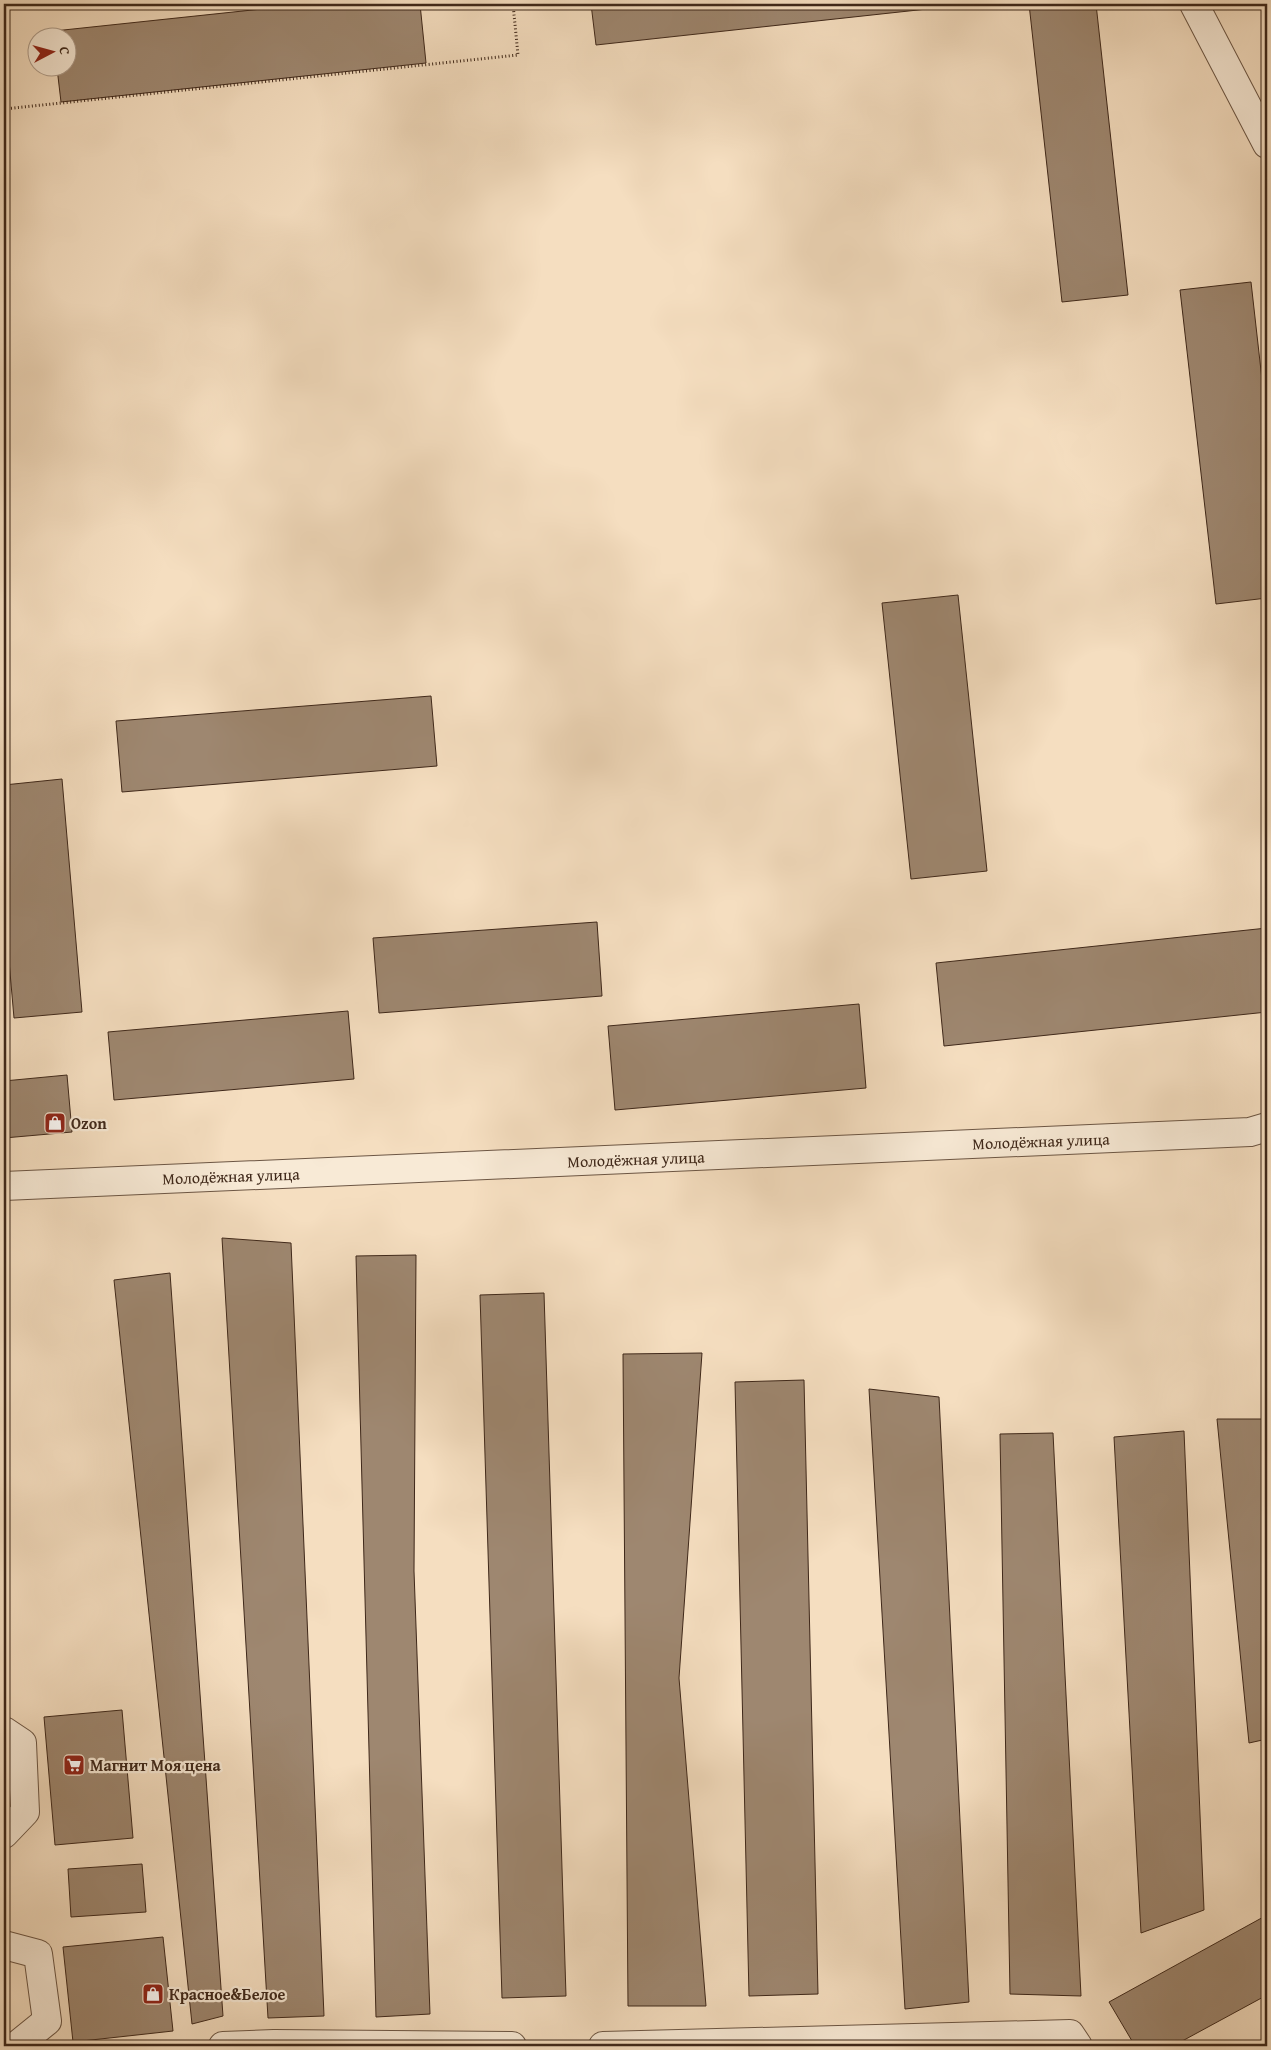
<svg xmlns="http://www.w3.org/2000/svg" width="1271" height="2050" viewBox="0 0 1271 2050" font-family="'Gentium Book Plus',serif">
<style>
.building{fill:#9e8770;stroke:#3f281a}
.lines{fill:none;stroke-linecap:round;stroke-linejoin:round}
.minor-casing{stroke:#6c5644;stroke-width:30}
.path{stroke:#3f281a;stroke-width:3;stroke-dasharray:1 2.5;stroke-linecap:butt}
.minor{stroke:#f8ead6;stroke-width:28}
.labels{text-anchor:middle;stroke-width:4.5;stroke-linejoin:round;paint-order:stroke}
.poi-label{font-size:16px;font-weight:bold;fill:#3f281a;stroke:#f8ead6;text-anchor:start}
.street-label{font-size:16px;fill:#3f281a;stroke:#f8ead6}
</style>
<rect width="100%" height="100%" fill="#f5dec0"/>
<filter id="stains"><feTurbulence type="fractalNoise" baseFrequency=".004" numOctaves="4"/><feColorMatrix values="0 0 0 0 .2 0 0 0 0 .09 0 0 0 0 .02 0 0 0 .5 -.17"/></filter>
<radialGradient id="worn" r=".72"><stop offset=".6" stop-color="#630" stop-opacity="0"/><stop offset="1" stop-color="#630" stop-opacity=".3"/></radialGradient>
<g class="building">
<polygon points="309,4 420,4 426,63 61,102 57,68 68,68 68,38 54,38 54,31"/>
<polygon points="591,4 973,4 596,45"/>
<polygon points="1029,4 1096,4 1128,295 1062,302"/>
<polygon points="1251,282 1267,424 1267,598 1216,604 1180,290"/>
<polygon points="958,595 987,871 911,879 882,603"/>
<polygon points="431,696 437,766 122,792 116,721"/>
<polygon points="62,779 82,1012 14,1018 4,904 4,785"/>
<polygon points="597,922 602,996 379,1013 373,938"/>
<polygon points="1267,928 1267,1012 944,1046 936,963"/>
<polygon points="859,1004 866,1088 615,1110 608,1026"/>
<polygon points="348,1011 354,1079 114,1100 108,1032"/>
<polygon points="67,1075 72,1132 4,1138 4,1081"/>
<polygon points="222,1238 291,1243 324,2016 268,2018"/>
<polygon points="416,1255 414,1571 430,2014 376,2017 356,1256"/>
<polygon points="170,1273 223,2016 192,2024 114,1280"/>
<polygon points="544,1293 566,1996 502,1998 480,1295"/>
<polygon points="702,1353 679,1678 706,2006 628,2006 623,1354"/>
<polygon points="804,1380 818,1994 749,1996 735,1382"/>
<polygon points="869,1389 939,1397 969,2002 905,2009"/>
<polygon points="1217,1419 1267,1419 1267,1739 1249,1743"/>
<polygon points="1184,1431 1204,1910 1141,1933 1114,1437"/>
<polygon points="1053,1433 1081,1996 1010,1994 1000,1434"/>
<polygon points="122,1710 133,1838 55,1845 44,1717"/>
<polygon points="142,1864 146,1912 71,1917 68,1869"/>
<polygon points="1267,1915 1267,1995 1173,2046 1135,2046 1109,2002"/>
<polygon points="163,1937 173,2031 73,2042 63,1947"/>
</g>
<g class="lines">
<g class="minor-casing">
<g id="minor">
<polyline points="1194,4 1267,144"/>
<polyline points="4,1186 1250,1132 1267,1127"/>
<polyline points="4,1731 22,1743 25,1812 4,1834"/>
<polyline points="4,1945 38,1954 47,2021 16,2046"/>
<polyline points="223,2046 274,2044 512,2046"/>
<polyline points="603,2046 1070,2034 1078,2046"/>
</g>
</g>
<polyline class="path" points="4,109 518,55 513,4"/>
<use href="#minor" class="minor"/>
</g>
<defs>
<g id="shop-square" transform="scale(1.125)"><rect x="-9" y="-9" width="18" height="18" rx="4" fill="#8f2418" stroke="#f8ead6"/><path d="M-5-2.5h2.3a2.7 3.5 0 0 1 5.4 0H5L5.5 6h-11ZM-1.5-2.5h3a1.5 2.3 0 0 0-3 0Z" fill="#fff"/></g>
<g id="supermarket-square" transform="scale(1.125)"><rect x="-9" y="-9" width="18" height="18" rx="4" fill="#8f2418" stroke="#f8ead6"/><path d="M-6-5.5h2.5l.6 2H6L4.5 2H-2.5L-4.4-4H-6ZM-1.5 3.2a1.3 1.3 0 1 0 .1 0ZM3 3.2a1.3 1.3 0 1 0 .1 0Z" fill="#fff"/></g>
</defs>
<g fill-rule="evenodd">
<use href="#shop-square" x="55" y="1123"/>
<use href="#supermarket-square" x="74" y="1765"/>
<use href="#shop-square" x="153" y="1994"/>
</g>
<g class="labels">
<g class="poi-label">
<text x="71" y="1129">Ozon</text>
<text x="90" y="1771">Магнит Моя цена</text>
<text x="169" y="2000">Красное&amp;Белое</text>
</g>
<g class="street-label">
<text transform="translate(1041 1141) rotate(-2)" y="6">Молодёжная улица</text>
<text transform="translate(636 1159) rotate(-2)" y="6">Молодёжная улица</text>
<text transform="translate(231 1176) rotate(-2)" y="6">Молодёжная улица</text>
</g>
</g>
<rect width="1271" height="2050" fill="none" stroke="#f5dec0" stroke-width="20"/>
<rect x="5" y="5" width="1261" height="2040" fill="none" stroke="#3f281a" stroke-width="2.5"/>
<rect x="10" y="10" width="1251" height="2030" fill="none" stroke="#3f281a"/>
<g transform="translate(52 52) rotate(84)"><circle r="24" fill="#f8ead6" stroke="#ae9c8b"/>
<path d="M0-4L9 19L0 12L-9 19Z" fill="#8f2418"/>
<text y="-8" font-size="14" font-weight="bold" text-anchor="middle" fill="#3f281a">С</text>
</g>
<rect width="100%" height="100%" filter="url(#stains)"/>
<rect width="100%" height="100%" fill="url(#worn)"/>
</svg>
